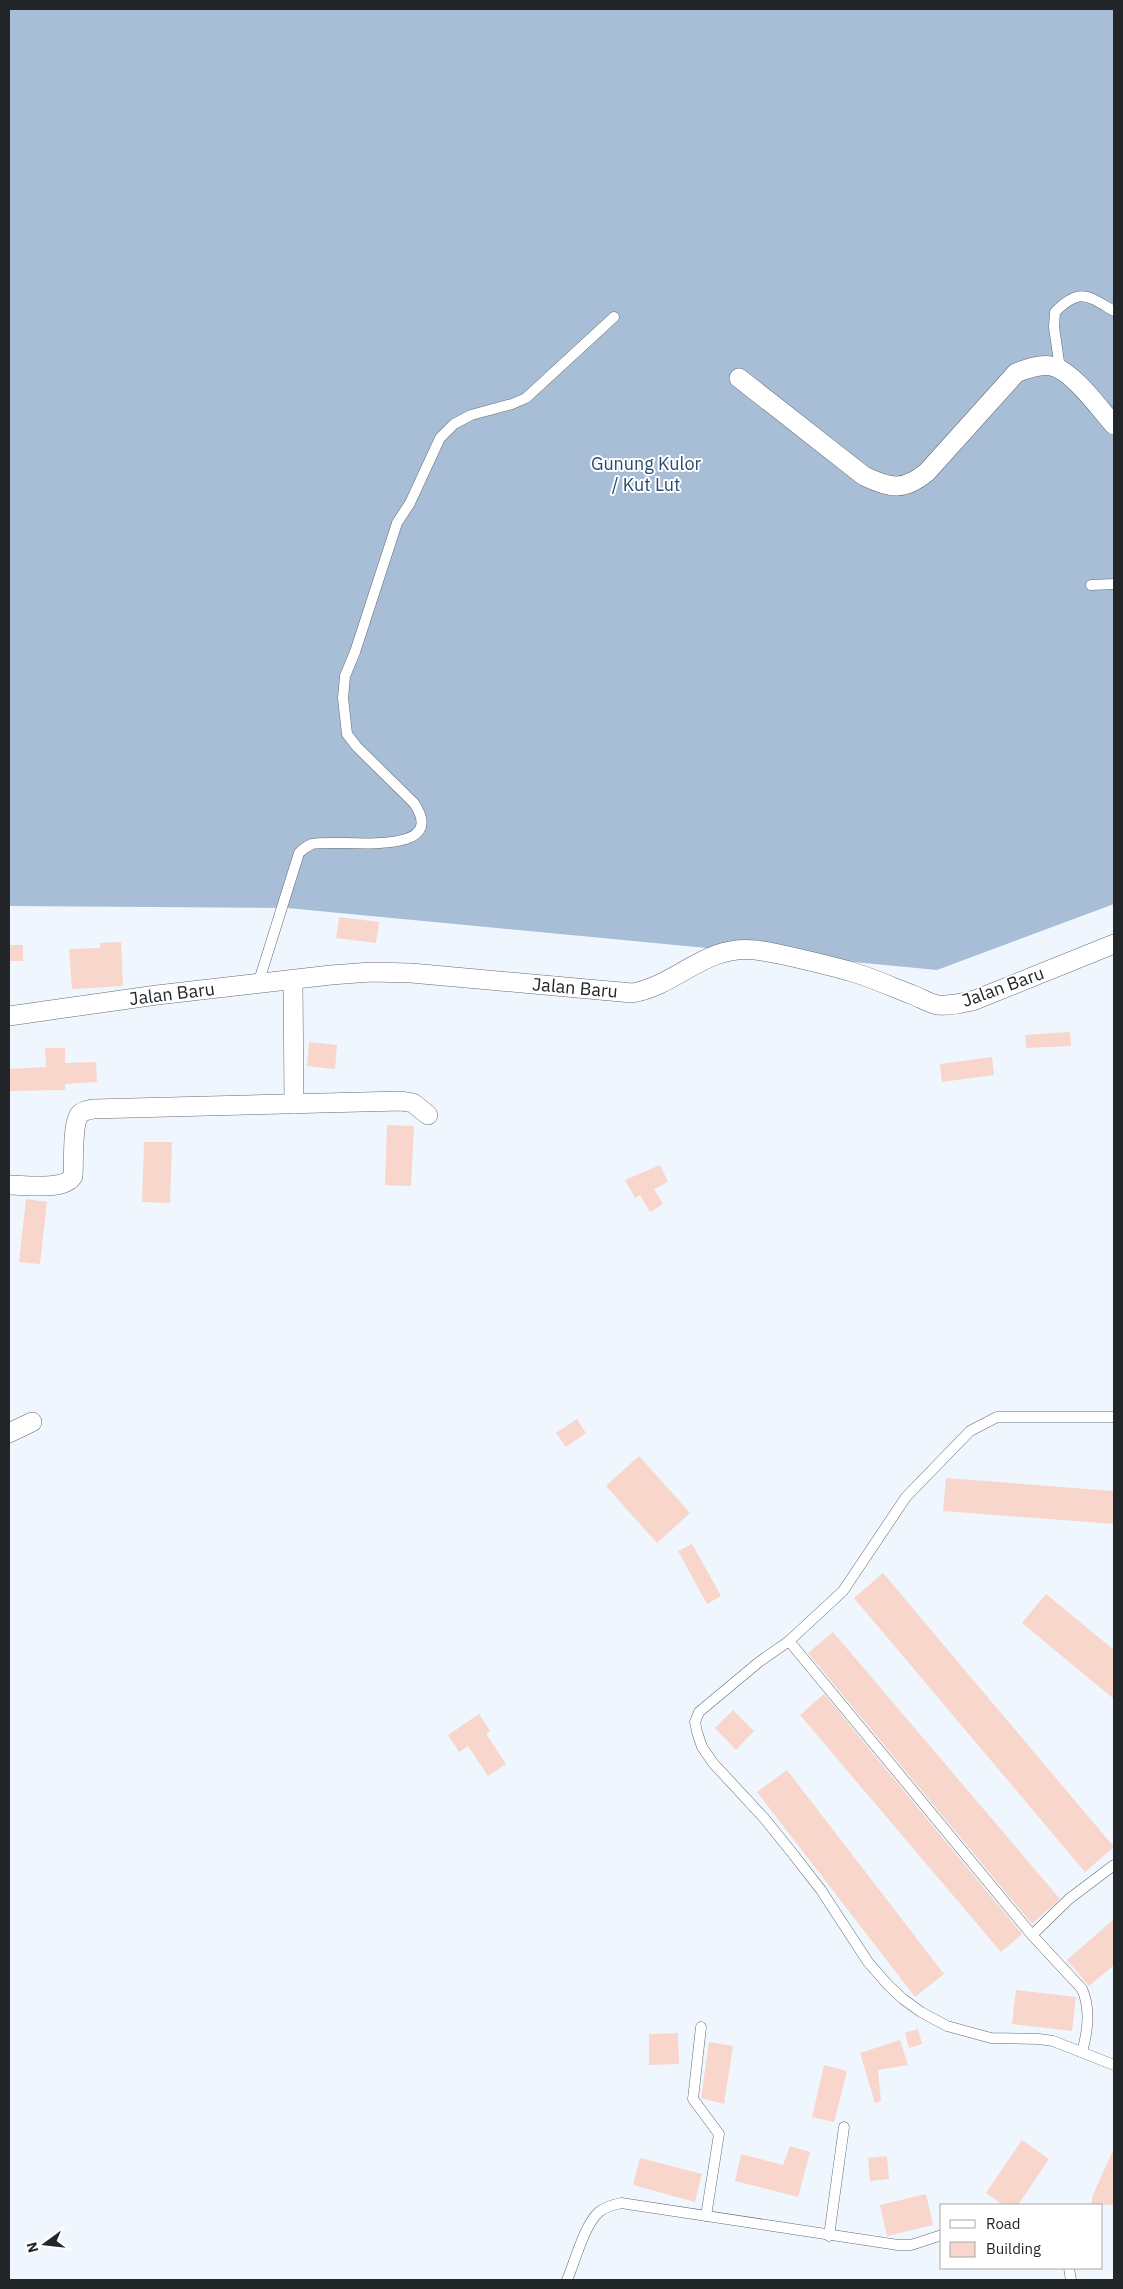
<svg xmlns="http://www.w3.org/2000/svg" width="1123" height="2289" viewBox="0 0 1123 2289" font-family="'IBM Plex Sans',sans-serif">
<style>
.forest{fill:#a8bed6}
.building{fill:#f9d6cb}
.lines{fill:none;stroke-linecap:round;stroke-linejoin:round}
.lane-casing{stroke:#646b73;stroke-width:11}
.street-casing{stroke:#646b73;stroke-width:20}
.lane{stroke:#fff;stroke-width:10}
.street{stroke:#fff;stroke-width:19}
.labels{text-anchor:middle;stroke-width:4;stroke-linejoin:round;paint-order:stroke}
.park-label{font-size:18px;fill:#294a6e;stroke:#fff}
.street-label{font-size:18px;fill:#232629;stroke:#fff}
</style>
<rect width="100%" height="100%" fill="#f0f6fd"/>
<polygon class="forest" points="9,9 1114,9 1114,904 937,970 287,908 9,906"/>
<g class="building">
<polygon points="339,917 379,922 376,943 336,938"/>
<polygon points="121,942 123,986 72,989 69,949 100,948 100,943"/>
<polygon points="10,945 23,945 23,961 9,961"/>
<polygon points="1070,1032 1071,1046 1026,1048 1025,1035"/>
<polygon points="309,1042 337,1045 335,1069 307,1066"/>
<polygon points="45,1048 65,1048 65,1063 96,1062 97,1082 65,1084 65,1090 9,1091 9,1069 46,1067"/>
<polygon points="992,1057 994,1075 942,1082 940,1064"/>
<polygon points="387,1125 414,1126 411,1186 385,1185"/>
<polygon points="144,1142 172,1142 170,1203 142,1202"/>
<polygon points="660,1165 668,1182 654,1189 663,1204 650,1212 640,1195 635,1198 625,1180"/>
<polygon points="26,1199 47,1202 40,1264 19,1262"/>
<polygon points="577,1419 586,1433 566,1447 556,1433"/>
<polygon points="639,1456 690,1513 657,1543 606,1486"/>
<polygon points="946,1478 1114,1491 1114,1524 943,1511"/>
<polygon points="692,1544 721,1596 707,1604 678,1551"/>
<polygon points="883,1573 1114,1847 1085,1872 854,1598"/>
<polygon points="1046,1594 1114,1650 1114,1699 1022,1623"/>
<polygon points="833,1632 1060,1899 1032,1924 808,1653"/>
<polygon points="824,1694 1022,1934 1001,1952 800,1715"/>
<polygon points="733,1710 754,1731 736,1750 715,1728"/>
<polygon points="479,1714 490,1731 486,1734 506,1764 488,1776 468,1746 459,1752 448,1735"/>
<polygon points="787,1770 944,1974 915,1997 757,1792"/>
<polygon points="1114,1919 1114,1965 1089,1986 1067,1960"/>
<polygon points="1016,1990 1076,1997 1072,2031 1012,2024"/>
<polygon points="918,2029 922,2044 909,2048 905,2033"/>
<polygon points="678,2033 679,2064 649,2065 649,2034"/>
<polygon points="900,2040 908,2065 878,2070 881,2101 875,2103 860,2053"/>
<polygon points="709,2042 733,2046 724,2104 701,2098"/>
<polygon points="824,2065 847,2071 834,2122 812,2117"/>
<polygon points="1022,2140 1049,2159 1018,2205 1003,2205 986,2193"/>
<polygon points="790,2146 810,2152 798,2197 735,2181 741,2154 783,2165"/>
<polygon points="1114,2148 1114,2205 1091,2205 1093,2195"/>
<polygon points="887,2156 889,2179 870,2181 868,2158"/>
<polygon points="640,2158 702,2174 695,2202 633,2185"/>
<polygon points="926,2194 933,2225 887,2236 880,2205"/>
</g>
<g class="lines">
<g class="lane-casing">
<g id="lane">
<path d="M 1060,369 L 1054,327 L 1055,312 C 1080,287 1088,296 1114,311"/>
<polyline points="1091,585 1114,584"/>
<path d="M 258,984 L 299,853 C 303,849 307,846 312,844 C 336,838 452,860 414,803 L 357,747 L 347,734 L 343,698 L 345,676 L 355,652 L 397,523 L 410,503 L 440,438 L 454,424 L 471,415 L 512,404 L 526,398 L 614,317"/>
<polyline points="1114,1417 997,1417 970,1431 906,1497 843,1591 789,1641 759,1662 699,1712 695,1722 697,1732 702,1747 713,1763 764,1818 793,1854 821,1890 868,1962 888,1985 903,1999 921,2012 947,2026 991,2038 1039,2039 1053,2041 1114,2065"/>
<path d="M 789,1641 L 1032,1935 L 1082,1989 C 1091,2009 1088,2031 1082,2052"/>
<polyline points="1032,1935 1069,1899 1114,1865"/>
<polyline points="701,2027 693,2099 719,2134 706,2216"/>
<polyline points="829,2236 844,2127"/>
<polyline points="1069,2268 1071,2280"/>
<path d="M 567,2280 C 575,2262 584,2225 599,2212 C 605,2207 612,2205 621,2203 L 898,2245 L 911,2245 L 942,2235"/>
</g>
</g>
<g class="street-casing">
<g id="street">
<path d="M 739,378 L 864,476 C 891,489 904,491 927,472 L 1016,373 C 1026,369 1039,364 1051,366 C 1072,370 1099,408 1114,425"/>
<polyline points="293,980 294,1104"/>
<path d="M 9,1016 L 157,995 L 331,975 L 371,972 L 411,973 L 632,993 C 678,985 705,944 756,950 C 783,954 822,964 849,971 C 870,977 892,987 913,995 C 921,998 930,1004 938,1005 C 951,1006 963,1003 975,1000 L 1114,944"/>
<path d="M 9,1185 C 25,1185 65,1191 73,1176 C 74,1162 72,1126 79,1115 C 82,1111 88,1110 93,1109 L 401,1101 L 413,1103 L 428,1115"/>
<polyline points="9,1433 32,1422"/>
</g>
</g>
<use href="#lane" class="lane"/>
<use href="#street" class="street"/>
</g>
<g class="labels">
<g class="park-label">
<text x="646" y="470">Gunung Kulor<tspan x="646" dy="21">/ Kut Lut</tspan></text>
</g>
<g class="street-label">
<text transform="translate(1003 987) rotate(-20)" y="6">Jalan Baru</text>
<text transform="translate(575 988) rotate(5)" y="6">Jalan Baru</text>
<text transform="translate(172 994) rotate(-7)" y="6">Jalan Baru</text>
</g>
</g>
<rect width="1123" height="2289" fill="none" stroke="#232629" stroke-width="20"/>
<rect x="940" y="2204" width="162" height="65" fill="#ffffff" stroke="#a7a8a9"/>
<rect x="950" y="2220" width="25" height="8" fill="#ffffff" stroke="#a7a8a9"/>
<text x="986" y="2229" font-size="15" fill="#232629">Road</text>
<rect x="950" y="2242" width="25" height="15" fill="#f9d6cb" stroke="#a7a8a9"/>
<text x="986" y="2254" font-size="15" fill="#232629">Building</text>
<g transform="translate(45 2244) rotate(255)" stroke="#ffffff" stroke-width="4" paint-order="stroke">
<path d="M0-4L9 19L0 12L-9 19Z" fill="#232629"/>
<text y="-8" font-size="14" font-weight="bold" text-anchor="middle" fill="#232629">N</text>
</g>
</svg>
